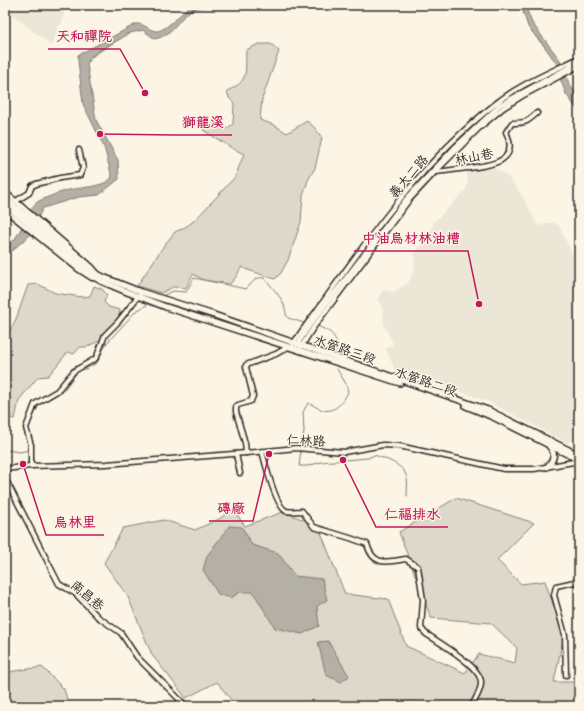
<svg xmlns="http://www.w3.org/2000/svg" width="584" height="711" viewBox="0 0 584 711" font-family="'Gochi Hand','LXGW WenKai TC',sans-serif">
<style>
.built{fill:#ece6d7}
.green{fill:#ded8ca;stroke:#84827a}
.water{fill:#b4b0a5;stroke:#7d7b74}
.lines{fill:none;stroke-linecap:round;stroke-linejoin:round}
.stream{stroke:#7d7b74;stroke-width:1}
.minor-casing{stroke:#2b2b2b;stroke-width:7}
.major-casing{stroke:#2b2b2b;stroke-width:8}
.minor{stroke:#fcf5e5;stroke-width:4}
.major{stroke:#fcf5e5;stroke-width:5}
.labels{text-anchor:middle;stroke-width:3;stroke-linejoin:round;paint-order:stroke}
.street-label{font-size:13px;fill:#2b2b2b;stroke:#fcf5e5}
.leader{fill:none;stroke:#c2185b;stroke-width:1.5}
.callout-dot{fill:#c2185b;stroke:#fcf5e5;stroke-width:1.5}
.callout-label{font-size:14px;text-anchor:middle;font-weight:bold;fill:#c2185b;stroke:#fcf5e5;stroke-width:3;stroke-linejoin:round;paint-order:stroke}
</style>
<rect width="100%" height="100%" fill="#fcf5e5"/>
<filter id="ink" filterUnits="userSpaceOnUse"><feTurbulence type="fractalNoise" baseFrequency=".025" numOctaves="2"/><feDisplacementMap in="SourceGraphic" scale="8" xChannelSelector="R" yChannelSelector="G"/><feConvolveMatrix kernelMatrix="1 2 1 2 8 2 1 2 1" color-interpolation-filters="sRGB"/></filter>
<g filter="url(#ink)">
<g class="built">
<polygon points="5,5 63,5 64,13 62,22 58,27 52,46 5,9"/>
<polygon points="487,167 497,169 508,177 522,195 538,226 548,223 554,223 559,226 572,254 579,252 579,436 567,443 489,402 444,386 396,372 386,349 393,344 384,325 383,309 377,299 383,290 393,292 408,283 415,269 414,255 423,242 431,238 430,232 434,222 466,190 468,178 466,171"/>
</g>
<g class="green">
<path d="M 259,44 L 271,44 L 279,51 L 262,99 L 260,120 L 274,125 L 287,133 L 307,121 L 315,128 L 322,138 L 315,168 L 308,180 L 303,196 L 301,222 L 288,260 L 281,273 L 275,279 L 245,269 L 242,266 L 236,277 L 230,284 L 204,280 L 193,274 L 186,288 L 173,287 L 161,293 L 137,286 L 165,244 L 175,232 L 187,226 L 195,220 L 235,177 L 244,154 L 230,147 L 203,130 L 211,124 L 226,129 L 233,124 L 234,103 L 229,98 L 227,91 C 250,81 245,72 246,50 Z"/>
<path d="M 38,284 L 55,293 L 82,297 L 90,296 L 94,286 L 102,289 L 107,295 L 104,302 L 109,307 L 120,310 C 119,323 112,323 105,331 C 102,333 102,337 101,340 L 86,347 L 80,347 L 74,354 L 68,352 L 48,376 L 38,377 L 19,400 L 15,419 L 5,417 L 5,340 L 16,319 L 28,285 Z"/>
<polygon points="456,498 534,523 497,560 521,584 545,581 564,635 554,682 579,682 579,706 236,706 217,682 186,698 152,655 128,597 104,563 123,528 164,520 195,530 219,519 233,509 245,526 283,512 318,525 345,594 388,599 406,646 465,673 479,654 515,663 517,648 491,623 431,618 399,532"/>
<polygon points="42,667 64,689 69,706 5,706 5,686 8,672"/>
</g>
<g class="water">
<path d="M 191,5 L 215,5 C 206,7 199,6 190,11 C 178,19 172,36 155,39 L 143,30 L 126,34 L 122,38 L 95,53 L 90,58 L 87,64 L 96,120 L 118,160 L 119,179 L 99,195 L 79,197 L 43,208 L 28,237 L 5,256 L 5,248 C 21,240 27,207 39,201 C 45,198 58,193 65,191 C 77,187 105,188 112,177 L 104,147 L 83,104 L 78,61 L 78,55 L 136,24 C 144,23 148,30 156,31 C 165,32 183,11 191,5 Z"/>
<polygon points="521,5 525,5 532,23 563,64 569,84 579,98 579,112 566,94 560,78 557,64 544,46 528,27"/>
<polygon points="229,526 242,527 252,545 278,553 295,576 322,579 327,600 317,606 319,626 302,634 275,628 253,592 240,592 231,598 218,594 203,570 207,556"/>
<polygon points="328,641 349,676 341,682 326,675 318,642"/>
</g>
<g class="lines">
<g class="stream">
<polyline points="535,36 545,47"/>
<polyline points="124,37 130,33"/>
<polyline points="90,58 114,42"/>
<polyline points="5,256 9,254 16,248"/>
<path d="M 164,295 L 173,291 L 186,292 L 194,278 L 246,289 C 252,284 255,276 264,278 C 271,286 280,295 284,305 C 286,310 285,314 288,318 L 304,323"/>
<path d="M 317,326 C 331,332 337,334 337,351"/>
<polyline points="31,421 39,405 63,391 75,375 80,370 85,369 97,363 106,344 136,311 147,305"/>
<polyline points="31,439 34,445 33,447"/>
<path d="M 301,447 L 304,431 L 303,412 L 308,403 C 313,405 316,407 320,409 C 333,415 344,402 348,392 L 346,384 L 337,369"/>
<polyline points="5,450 20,452 29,450"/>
<path d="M 301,450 L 299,466 L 308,466 L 321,462 L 368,458 L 374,455 C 385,459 405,464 407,479 C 408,484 407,490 407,496"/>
</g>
<g class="minor-casing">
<g id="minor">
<path d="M 435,172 C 446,171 458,169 469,168 C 491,165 520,162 506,132 L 512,123 C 526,123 527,122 537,113"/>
<polyline points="5,192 92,267 98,274"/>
<polyline points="16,201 29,193 32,186 36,184 60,178 80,175 83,168 79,150"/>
<polyline points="5,210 78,269 92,278"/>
<path d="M 293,344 C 304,327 317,311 328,295 C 376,227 429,156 494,105 C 518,85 551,72 579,58"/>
<polyline points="297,345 310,325 407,198 454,148 500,105 523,92 579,62"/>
<polyline points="301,347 313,328 409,200 435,172 479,128 503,108 522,96 579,66"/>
<path d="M 262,451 C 265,463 276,506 286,511 C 290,512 297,511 302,511 L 314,527 L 350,538 L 367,544 C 373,567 388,562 406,559 L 418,567 L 423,600 L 421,628 L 425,633 C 438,642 482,667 481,683 C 481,691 475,699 472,706"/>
<polyline points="246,453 245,443 236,412 236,407 238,405 251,401 253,396 246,367 246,365 276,354 288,347"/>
<polyline points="236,454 240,473"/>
<polyline points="31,466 31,445 26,428 35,404 57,391 74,371 95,359 97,356 105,335 118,322 140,294"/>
<polyline points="5,469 31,466 106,464 246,453 296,448 344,452 383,445 399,446 504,469 534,469 579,461"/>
<polyline points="5,478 59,584 76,594 98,617 121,633 137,657 186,706"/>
<polyline points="566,675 565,635 554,595 556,586 579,581"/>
</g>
</g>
<g class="major-casing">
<g id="major">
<polyline points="5,198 92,271 103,277 141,292 214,315 488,410 579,455"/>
<polyline points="5,204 90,275 101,281 127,292 166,307 400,383"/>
<polyline points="466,406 493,417 579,460"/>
<path d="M 547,467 C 554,460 556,453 549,446"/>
</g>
</g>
<use href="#minor" class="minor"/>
<use href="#major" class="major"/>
</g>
</g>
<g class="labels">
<g class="street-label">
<text transform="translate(474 156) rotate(-11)" y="5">林山巷</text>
<text transform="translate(408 176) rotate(-49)" y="5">義大二路</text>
<text transform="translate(345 349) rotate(19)" y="5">水管路三段</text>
<text transform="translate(426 381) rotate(19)" y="5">水管路二段</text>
<text transform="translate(306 440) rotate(2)" y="5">仁林路</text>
<text transform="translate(88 595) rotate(40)" y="5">南昌巷</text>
</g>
</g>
<path class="leader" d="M145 93L120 49H48M100 134L174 135H232M479 304L468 251H354M269 454L253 521H209M343 460L376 527H448M23 464L46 535H104"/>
<g class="callout-dot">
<circle cx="145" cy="93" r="4"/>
<circle cx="100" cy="134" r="4"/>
<circle cx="479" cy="304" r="4"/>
<circle cx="269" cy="454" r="4"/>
<circle cx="343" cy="460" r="4"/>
<circle cx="23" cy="464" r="4"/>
</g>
<g class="callout-label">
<text x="84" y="41">天和禪院</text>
<text x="203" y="127">獅龍溪</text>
<text x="411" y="243">中油烏材林油槽</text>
<text x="231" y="513">磚廠</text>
<text x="412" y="519">仁福排水</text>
<text x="75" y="527">烏林里</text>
</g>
<rect width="584" height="711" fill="none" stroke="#fcf5e5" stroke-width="20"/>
<rect x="10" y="10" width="564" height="691" fill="none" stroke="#2b2b2b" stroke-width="1.5" filter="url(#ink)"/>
</svg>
